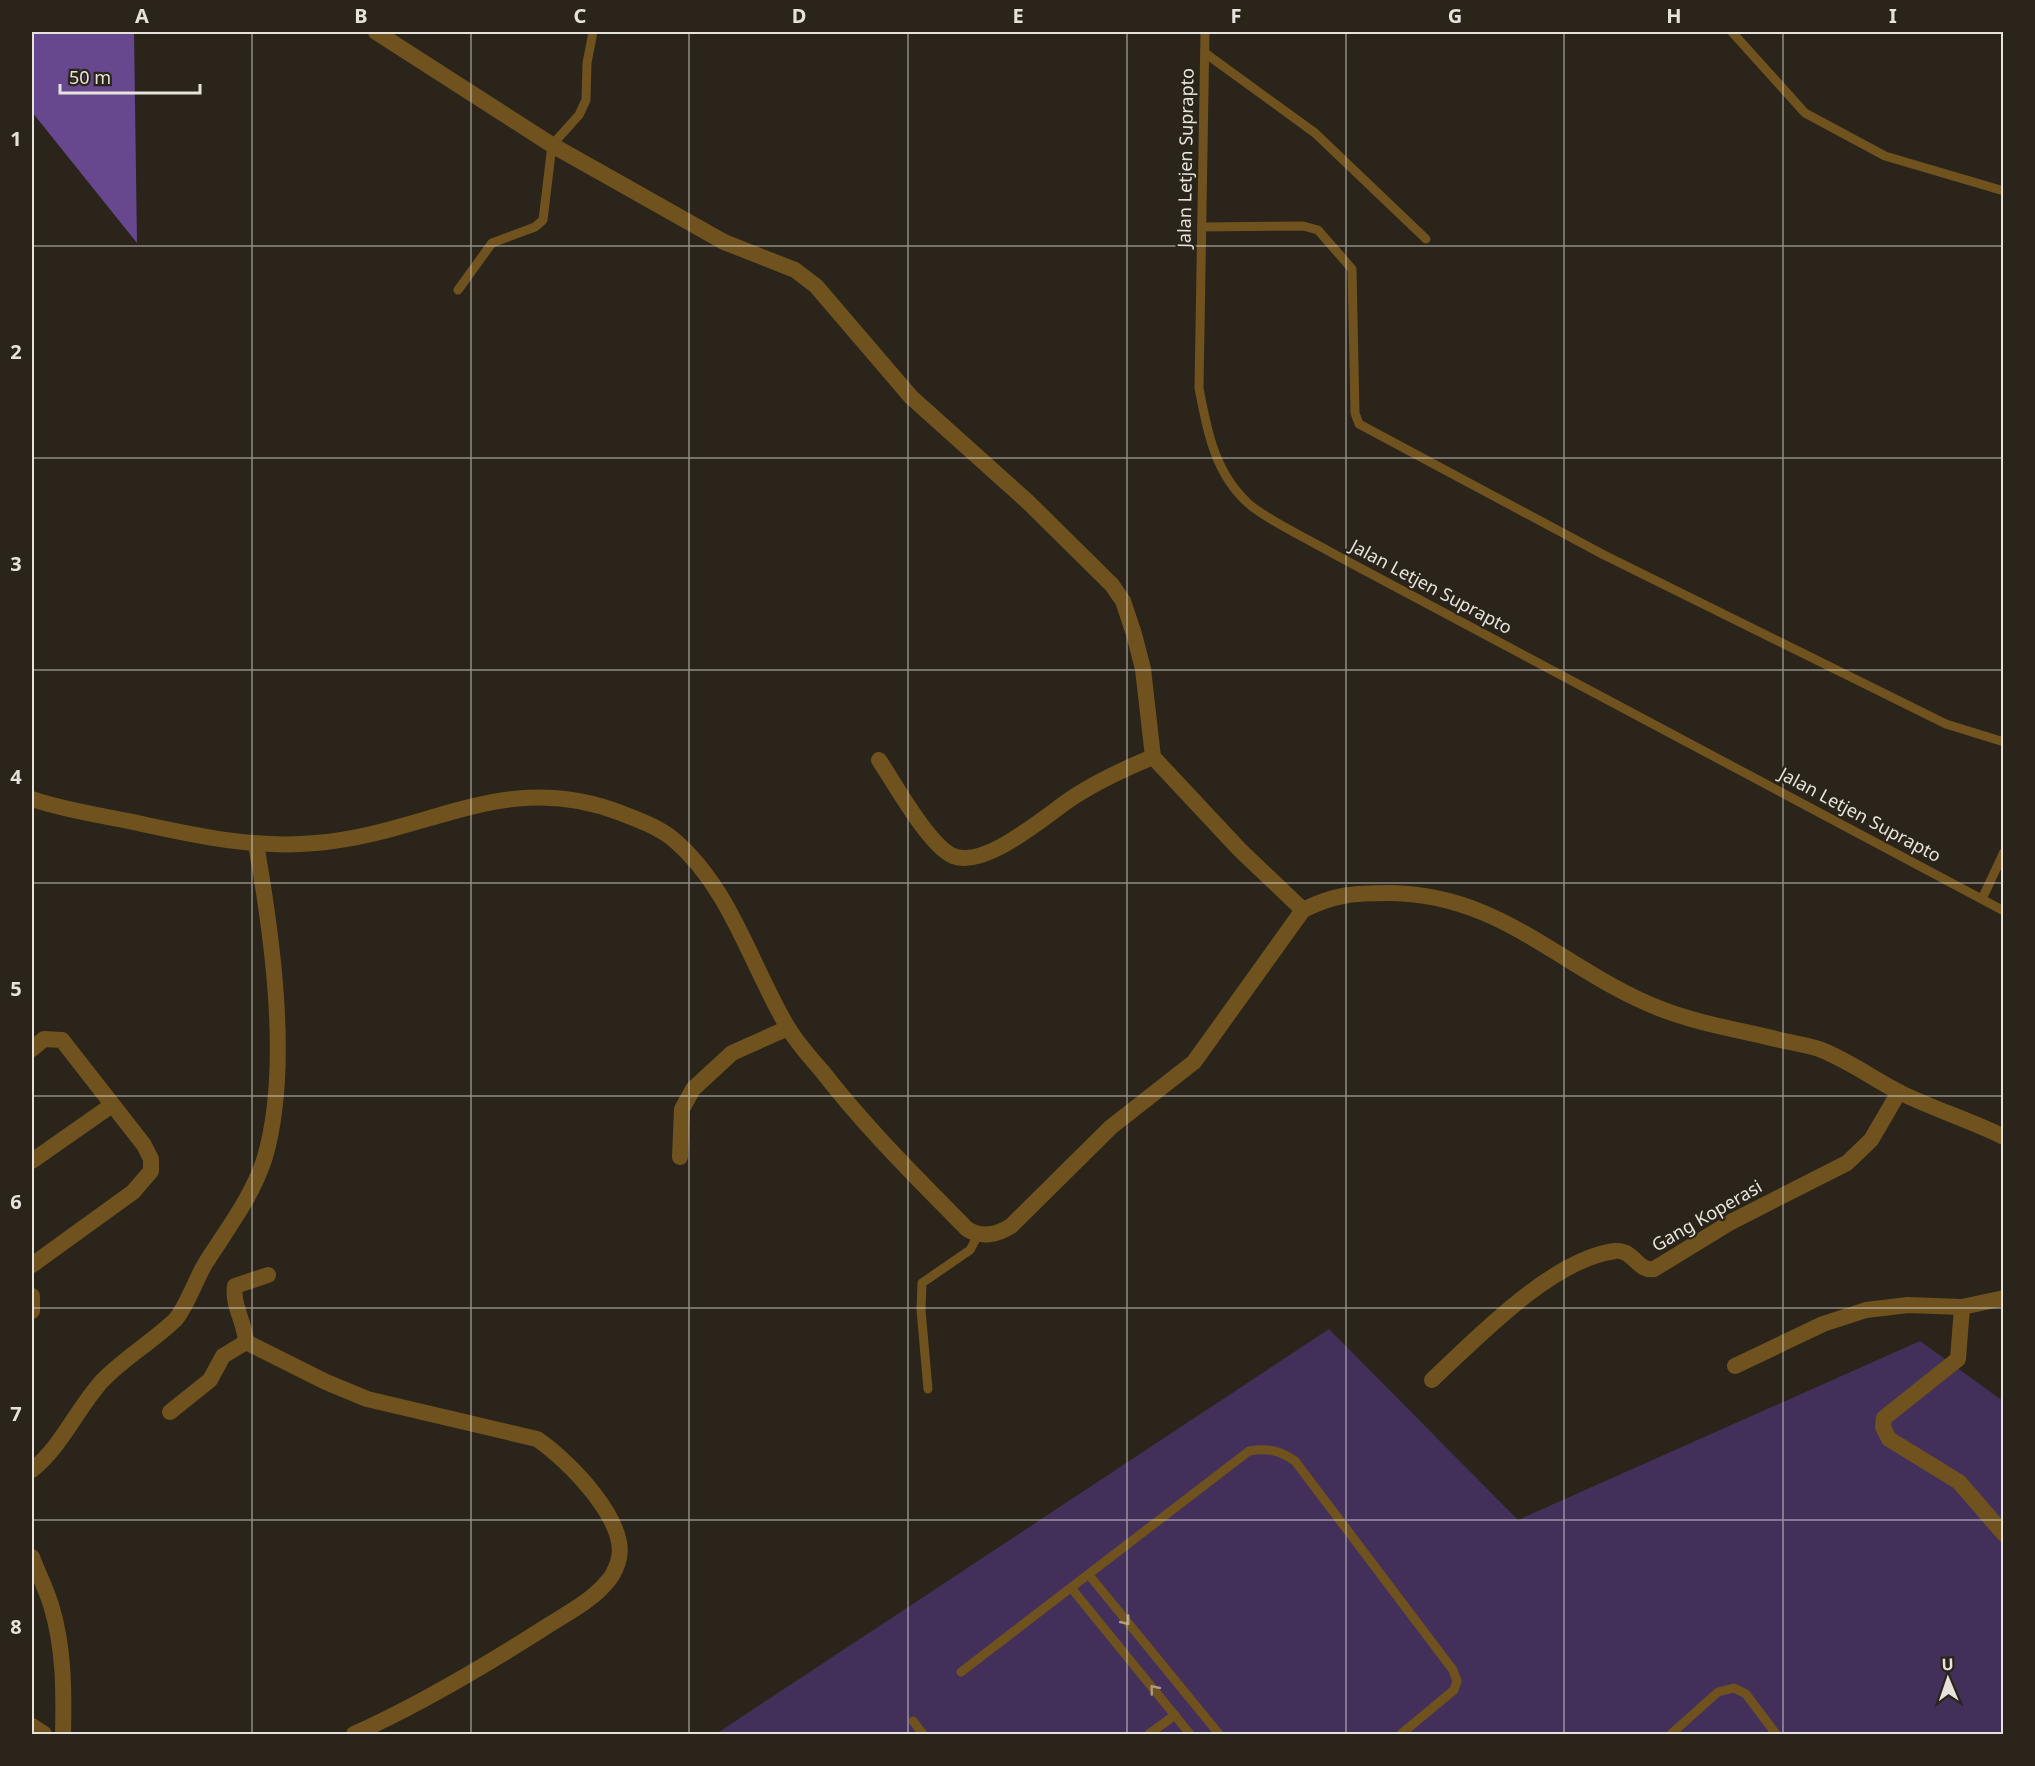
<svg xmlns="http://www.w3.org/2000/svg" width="2035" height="1766" viewBox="0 0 2035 1766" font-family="'Noto Sans',sans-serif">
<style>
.green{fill:#43305a}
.forest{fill:#67478e}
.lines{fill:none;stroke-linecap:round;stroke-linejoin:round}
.service{stroke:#6f521e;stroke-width:9}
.minor{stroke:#6f521e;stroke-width:16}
.oneway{stroke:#aa9a7d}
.grid{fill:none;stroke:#e6e2dc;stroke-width:1.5;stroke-opacity:0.55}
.labels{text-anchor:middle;stroke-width:4.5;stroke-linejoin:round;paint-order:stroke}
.street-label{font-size:18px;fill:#e6e2dc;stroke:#2a241a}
.neatline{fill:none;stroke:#e6e2dc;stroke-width:2}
.grid-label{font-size:20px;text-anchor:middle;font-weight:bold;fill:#e6e2dc}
</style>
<rect width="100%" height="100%" fill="#2a241a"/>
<polygon class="green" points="1329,1329 1518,1520 1920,1341 2003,1401 2003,1734 716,1734"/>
<polygon class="forest" points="32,32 134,32 137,243 32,112"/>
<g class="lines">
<g class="service">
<path d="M 1205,32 L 1199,388 C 1207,431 1215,474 1249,504 C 1267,520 1310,540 1332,553 L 2004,911"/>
<polyline points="1732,32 1805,113 1885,156 2004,191"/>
<polyline points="1205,53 1315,133 1426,239"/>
<polyline points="1202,227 1303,226 1318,230 1352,269 1355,413 1359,424 1604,555 1946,724 2004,742"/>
<polyline points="458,290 492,243 535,227 543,220 552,145 579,115 586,100 587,63 593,32"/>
<polyline points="1982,899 2004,852"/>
<polyline points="928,1389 921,1310 922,1283 970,1250 978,1235"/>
<polyline points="1089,1575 1219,1734"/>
<polyline points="1072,1589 1190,1734"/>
<path d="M 961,1672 L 1249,1451 C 1268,1448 1279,1450 1295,1461 L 1453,1670 L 1457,1681 L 1454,1690 L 1401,1734"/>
<polyline points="913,1721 923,1734"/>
<polyline points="1149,1734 1175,1715"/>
<polyline points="1671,1734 1718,1692 1734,1688 1746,1694 1776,1734"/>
</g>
<g class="minor">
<polyline points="376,32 552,145 724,242 795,270 816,286 911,397 1028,502 1112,585 1123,601 1134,634 1143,669 1153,757 1240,850 1303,910"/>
<path d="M 879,760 C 895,784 927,842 951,855 C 984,872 1048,813 1075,796 C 1100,780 1126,768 1153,757"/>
<path d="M 32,799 C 64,810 99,815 133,822 C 193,835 254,849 316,843 C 428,834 505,768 621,813 C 639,820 658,827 673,839 C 730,887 750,963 787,1026 C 796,1042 810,1057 822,1071 C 866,1128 917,1178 967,1229 C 981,1238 997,1235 1011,1226 L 1111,1127 L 1194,1062 L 1303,910 C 1335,894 1355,893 1390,893 C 1503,894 1563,971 1661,1009 C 1700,1024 1740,1030 1780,1040 C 1793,1043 1807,1045 1819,1049 C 1848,1060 1872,1078 1899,1092 C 1933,1109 1970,1120 2004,1137"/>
<polyline points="32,1049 44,1039 62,1040 144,1145 151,1159 151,1171 133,1192 32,1265"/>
<polyline points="680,1157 682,1109 693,1089 732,1053 788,1028"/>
<polyline points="32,1161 112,1105"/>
<polyline points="32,1296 32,1311"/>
<polyline points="1962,1307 1958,1359 1884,1418 1883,1427 1889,1439 1959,1482 2004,1534"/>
<path d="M 246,1342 C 245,1322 232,1306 235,1286 L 268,1275"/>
<polyline points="1735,1366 1823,1324 1866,1310 1908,1305 1962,1307 2004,1298"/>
<path d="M 1432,1380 C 1477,1338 1552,1259 1615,1251 C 1634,1249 1637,1272 1654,1269 L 1731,1222 L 1847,1163 L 1871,1140 L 1899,1092"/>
<path d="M 170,1412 L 210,1380 L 223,1356 L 246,1342 L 326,1382 L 367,1399 L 537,1439 C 567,1459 631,1523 618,1562 C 616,1568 612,1577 607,1582 C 591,1602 562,1616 541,1630 C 481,1668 419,1705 354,1734"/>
<path d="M 32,1470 C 62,1446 76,1410 102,1381 C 124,1358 152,1342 175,1320 C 186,1308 196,1279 205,1264 C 227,1229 253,1196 265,1157 C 291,1067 272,935 256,844"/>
<path d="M 32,1557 C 38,1573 46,1589 51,1605 C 64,1647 64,1691 63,1734"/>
<polyline points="32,1726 44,1734"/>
</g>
</g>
<defs><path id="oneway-chevron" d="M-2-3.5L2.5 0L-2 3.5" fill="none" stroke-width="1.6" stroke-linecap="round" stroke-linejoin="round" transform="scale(1.5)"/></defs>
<g class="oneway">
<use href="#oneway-chevron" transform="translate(1126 1621) rotate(51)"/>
<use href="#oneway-chevron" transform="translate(1154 1689) rotate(-129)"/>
</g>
<path class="grid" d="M 252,32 L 252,1734M 471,32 L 471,1734M 689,32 L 689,1734M 908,32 L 908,1734M 1127,32 L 1127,1734M 1346,32 L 1346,1734M 1564,32 L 1564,1734M 1783,32 L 1783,1734M 32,246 L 2004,246M 32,458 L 2004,458M 32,670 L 2004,670M 32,883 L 2004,883M 32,1096 L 2004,1096M 32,1308 L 2004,1308M 32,1520 L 2004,1520"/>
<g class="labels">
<g class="street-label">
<text transform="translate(1186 158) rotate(-89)" y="6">Jalan Letjen Suprapto</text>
<text transform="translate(1431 587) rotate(28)" y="6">Jalan Letjen Suprapto</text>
<text transform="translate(1860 815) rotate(28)" y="6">Jalan Letjen Suprapto</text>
<text transform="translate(1707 1216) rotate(-30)" y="6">Gang Koperasi</text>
</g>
</g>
<rect width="2035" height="1766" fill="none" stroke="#2a241a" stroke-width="66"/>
<g transform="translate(1948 1679) rotate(358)" stroke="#2a241a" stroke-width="4.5" paint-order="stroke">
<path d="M0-4.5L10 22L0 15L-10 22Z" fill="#e6e2dc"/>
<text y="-9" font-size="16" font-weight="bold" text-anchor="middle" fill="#e6e2dc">U</text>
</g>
<path d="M60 84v9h140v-9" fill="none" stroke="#e6e2dc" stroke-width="3"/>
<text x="69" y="84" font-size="18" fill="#e6e2dc" stroke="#2a241a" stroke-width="4.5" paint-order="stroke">50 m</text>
<rect x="33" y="33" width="1969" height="1700" class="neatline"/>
<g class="grid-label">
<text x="142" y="23">A</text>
<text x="361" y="23">B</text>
<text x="580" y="23">C</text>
<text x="799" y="23">D</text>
<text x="1018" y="23">E</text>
<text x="1236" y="23">F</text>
<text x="1455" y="23">G</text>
<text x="1674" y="23">H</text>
<text x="1893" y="23">I</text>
<text x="16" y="146">1</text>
<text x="16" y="359">2</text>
<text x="16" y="571">3</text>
<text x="16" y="784">4</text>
<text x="16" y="996">5</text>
<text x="16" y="1209">6</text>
<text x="16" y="1421">7</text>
<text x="16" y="1634">8</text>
</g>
</svg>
